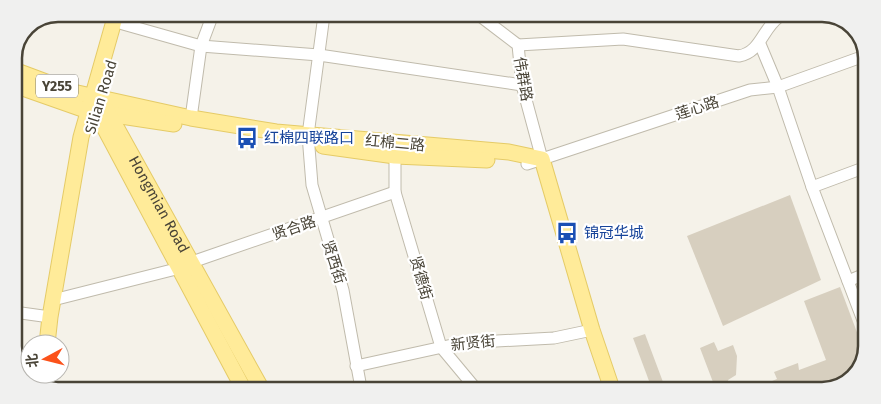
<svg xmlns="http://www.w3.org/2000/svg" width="881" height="404" viewBox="0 0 881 404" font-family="'Fira Sans','Noto Sans SC',sans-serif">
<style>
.building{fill:#d7cfbf}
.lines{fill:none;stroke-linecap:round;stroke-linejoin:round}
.minor-casing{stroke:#c0bbac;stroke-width:13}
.major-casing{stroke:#e5cb67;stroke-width:17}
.minor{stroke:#fff;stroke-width:11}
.major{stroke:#ffeb99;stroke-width:15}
.labels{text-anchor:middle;stroke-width:4.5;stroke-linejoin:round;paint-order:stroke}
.shield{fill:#fff;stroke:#807c73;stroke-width:1}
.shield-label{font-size:14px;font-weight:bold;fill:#494437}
.street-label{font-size:15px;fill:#494437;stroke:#fff}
.transit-label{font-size:15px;fill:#164399;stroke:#fff;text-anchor:start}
.rim{fill:none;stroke:#494437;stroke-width:2.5}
</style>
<rect width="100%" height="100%" fill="#f5f2e9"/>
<g class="building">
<polygon points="790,195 821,280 723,326 687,236"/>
<polygon points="840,287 864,351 864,363 848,383 823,390 750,390 777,379 774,372 798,363 799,370 826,360 804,301"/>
<polygon points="645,334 666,390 652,389 633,338"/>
<polygon points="714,342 718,351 733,345 737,356 736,375 728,380 730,390 716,390 700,348"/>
</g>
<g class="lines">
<g class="minor-casing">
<g id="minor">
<polyline points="324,15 308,135 312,185 343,290 361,388"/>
<polyline points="480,16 518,45 522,85 542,159"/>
<polyline points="123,24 201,46 319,55 522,85"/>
<polyline points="760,44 778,87 812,187 864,323"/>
<path d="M 518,45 L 623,39 L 739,56 C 761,52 762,29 779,17"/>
<polyline points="191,118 201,46 213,14"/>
<polyline points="395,156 395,192 441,347 476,389"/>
<polyline points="527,164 750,90 778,87 867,55"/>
<polyline points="812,187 866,167"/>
<polyline points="192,262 395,192"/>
<polyline points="848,281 865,274"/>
<polyline points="53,300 180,268"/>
<polyline points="14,312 50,317"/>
<polyline points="356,366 461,343 554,338 592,330"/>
</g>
</g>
<g class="major-casing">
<g id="major">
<polyline points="14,70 73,92 191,118 276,132 509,152 542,159 592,330 612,389"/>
<polyline points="14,85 88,111 174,124"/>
<path id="s1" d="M 106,109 L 261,388"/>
<polyline points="96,112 243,388"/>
<polyline points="323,146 395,156 487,160"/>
<polyline points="47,344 50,317 81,137 116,14"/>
<polyline points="46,387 46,374"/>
</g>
</g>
<use href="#minor" class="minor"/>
<use href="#major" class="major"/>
</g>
<defs>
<g id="bus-bare" transform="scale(1.725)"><path d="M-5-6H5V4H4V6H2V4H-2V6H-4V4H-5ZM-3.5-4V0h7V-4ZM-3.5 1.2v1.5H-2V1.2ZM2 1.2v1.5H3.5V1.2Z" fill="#1a4fb4" stroke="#fff" stroke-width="2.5" paint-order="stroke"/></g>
</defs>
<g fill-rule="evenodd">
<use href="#bus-bare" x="247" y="138"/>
<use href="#bus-bare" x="567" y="233"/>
</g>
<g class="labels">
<rect class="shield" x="36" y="74.5" width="42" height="23" rx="4"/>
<g class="shield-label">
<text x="57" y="91">Y255</text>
</g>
<g class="street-label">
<text transform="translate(523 79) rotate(80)" y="5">伟群路</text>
<text transform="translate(101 97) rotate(-73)" y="5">Silian Road</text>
<text transform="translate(697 108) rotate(-18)" y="5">莲心路</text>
<text transform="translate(395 143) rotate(5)" y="5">红棉二路</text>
<text dy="5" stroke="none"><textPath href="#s1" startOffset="109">Hongmian Road</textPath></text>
<text transform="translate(294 228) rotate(-19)" y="5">贤合路</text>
<text transform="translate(334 262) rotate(72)" y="5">贤西街</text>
<text transform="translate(421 278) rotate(74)" y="5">贤德街</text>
<text transform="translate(473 343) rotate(-6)" y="5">新贤街</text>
</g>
<g class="transit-label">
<text x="264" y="143">红棉四联路口</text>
<text x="584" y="238">锦冠华城</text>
</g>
</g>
<path d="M0 0H881V404H0ZM58 22H822A36 36 0 0 1 858 58V346A36 36 0 0 1 822 382H58A36 36 0 0 1 22 346V58A36 36 0 0 1 58 22Z" fill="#f0f0ef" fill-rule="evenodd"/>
<path class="rim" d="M58 22H822A36 36 0 0 1 858 58V346A36 36 0 0 1 822 382H58A36 36 0 0 1 22 346V58A36 36 0 0 1 58 22Z"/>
<g transform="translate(45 359) rotate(263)"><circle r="24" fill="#ffffff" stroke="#b6b4af"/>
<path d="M0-4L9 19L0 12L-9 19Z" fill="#fb521a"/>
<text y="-8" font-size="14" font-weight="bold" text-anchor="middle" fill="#494437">北</text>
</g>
</svg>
